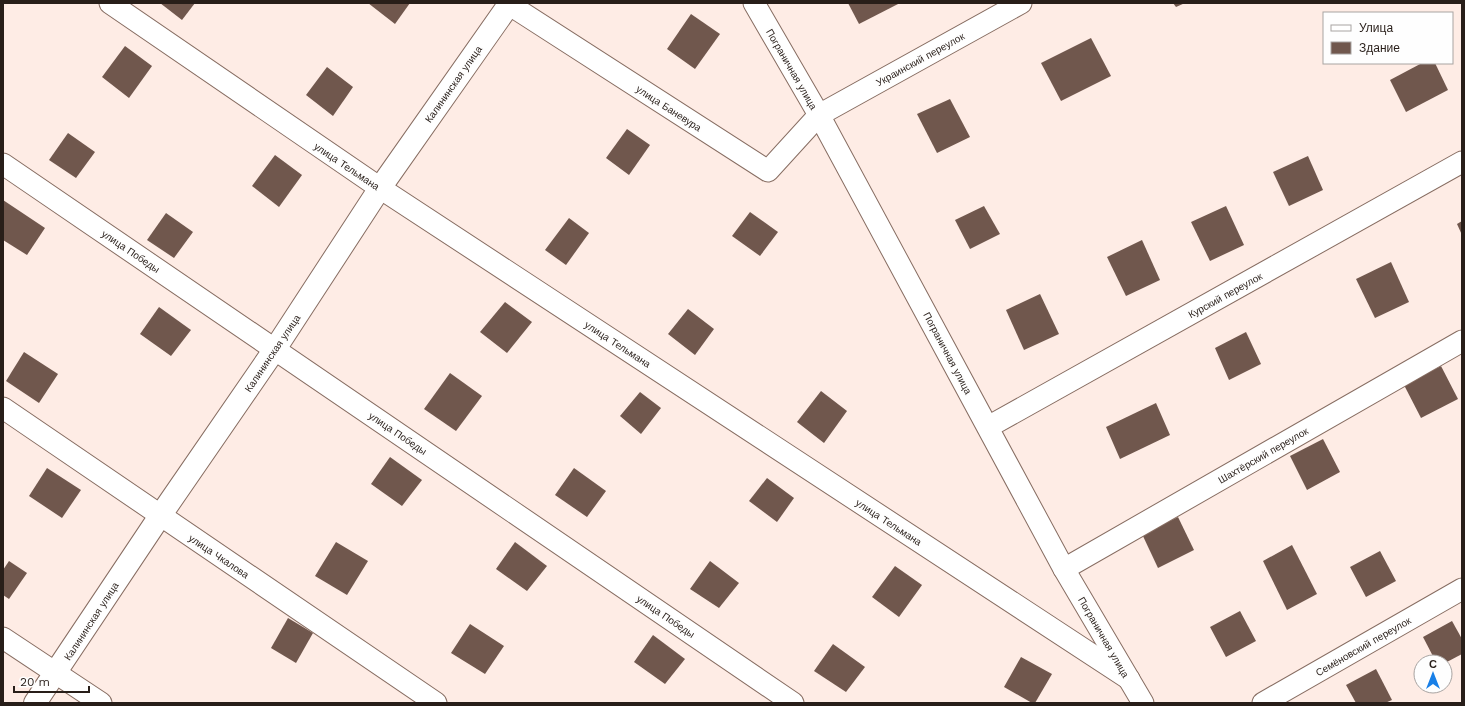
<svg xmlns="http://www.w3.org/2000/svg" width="1465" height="706" viewBox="0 0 1465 706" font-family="'Work Sans',sans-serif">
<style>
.building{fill:#70574d}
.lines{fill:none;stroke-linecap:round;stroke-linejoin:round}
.minor-casing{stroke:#876d62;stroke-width:23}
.secondary-casing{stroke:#876d62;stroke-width:24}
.minor{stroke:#fff;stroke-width:21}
.secondary{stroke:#fff;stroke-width:22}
.labels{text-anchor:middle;stroke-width:4;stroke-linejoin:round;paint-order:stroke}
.street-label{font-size:10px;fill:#281e19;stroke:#fefefe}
</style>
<rect width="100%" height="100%" fill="#feece5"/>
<g class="building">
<polygon points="160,3 195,3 182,20"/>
<polygon points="368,3 410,3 395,24"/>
<polygon points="848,3 900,3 859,24"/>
<polygon points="1173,3 1185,3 1176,7"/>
<polygon points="691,14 720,34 695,69 667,49"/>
<polygon points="1091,38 1111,76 1061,101 1041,63"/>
<polygon points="125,46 152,66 129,98 102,77"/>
<polygon points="1422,63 1435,63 1448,90 1406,112 1390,80"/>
<polygon points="327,67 353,87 333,116 306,95"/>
<polygon points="950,99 970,137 937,153 917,114"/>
<polygon points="627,129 650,145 629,175 606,158"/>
<polygon points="68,133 95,152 76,178 49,160"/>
<polygon points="275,155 302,175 279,207 252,186"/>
<polygon points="1308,156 1323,190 1289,206 1273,172"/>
<polygon points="3,200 45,228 27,255 3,240"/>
<polygon points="984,206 1000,234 970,249 955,220"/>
<polygon points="1226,206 1244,245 1210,261 1191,222"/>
<polygon points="750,212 778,232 760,256 732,236"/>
<polygon points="166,213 193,232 174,258 147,240"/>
<polygon points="569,218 589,233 566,265 545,250"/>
<polygon points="1462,221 1462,235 1457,224"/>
<polygon points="1142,240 1160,280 1126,296 1107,257"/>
<polygon points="1391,262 1409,302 1375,318 1356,279"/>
<polygon points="1040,294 1059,334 1024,350 1006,310"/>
<polygon points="505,302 532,322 507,353 480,332"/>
<polygon points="159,307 191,330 171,356 140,334"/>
<polygon points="688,309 714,329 695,355 668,334"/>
<polygon points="1246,332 1261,364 1229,380 1215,348"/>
<polygon points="24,352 58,374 39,403 6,381"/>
<polygon points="1441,366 1458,399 1421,418 1404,385"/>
<polygon points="450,373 482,396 456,431 424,409"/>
<polygon points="821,391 847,411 824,443 797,422"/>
<polygon points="640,392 661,408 641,434 620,416"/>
<polygon points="1156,403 1170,435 1120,459 1106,427"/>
<polygon points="1323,439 1340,472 1307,490 1290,456"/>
<polygon points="390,457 422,480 402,506 371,484"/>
<polygon points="47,468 81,490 62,518 29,496"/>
<polygon points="574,468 606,491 587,517 555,495"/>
<polygon points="767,478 794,498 777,522 749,501"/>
<polygon points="1178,517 1194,550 1158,568 1142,534"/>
<polygon points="336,542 368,561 347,595 315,576"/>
<polygon points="515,542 547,566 527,591 496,569"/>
<polygon points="1292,545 1317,594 1287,610 1263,561"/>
<polygon points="1380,551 1396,581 1366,597 1350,567"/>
<polygon points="9,561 27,573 9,599 3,595 3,570"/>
<polygon points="710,561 739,583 719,608 690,589"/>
<polygon points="895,566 922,585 899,617 872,597"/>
<polygon points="1240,611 1256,641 1226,657 1210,627"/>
<polygon points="288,618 313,633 296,663 271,648"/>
<polygon points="1452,621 1462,639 1462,654 1445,663 1436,662 1423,637"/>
<polygon points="470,624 504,646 485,674 451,653"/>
<polygon points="653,635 685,659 665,684 634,662"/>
<polygon points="833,644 865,667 846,692 814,671"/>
<polygon points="1021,657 1052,674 1035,703 1032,703 1004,687"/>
<polygon points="1376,669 1392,700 1385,703 1356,703 1346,685"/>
</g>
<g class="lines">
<g class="minor-casing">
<g id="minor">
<polyline points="110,3 380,188 1129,679"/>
<polyline points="507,3 768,171 819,115 1021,3"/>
<polyline points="754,3 819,115 1064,569 1143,703"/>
<polyline points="3,164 793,703"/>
<polyline points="3,408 436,703"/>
<polyline points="988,427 1462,162"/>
<polyline points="1064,569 1462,341"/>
<polyline points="3,638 101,703"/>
<polyline points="1263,703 1462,589"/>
</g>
</g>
<g class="secondary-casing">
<polyline id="secondary" points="35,703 160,516 275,349 380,188 510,3"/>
</g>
<use href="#minor" class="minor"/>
<use href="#secondary" class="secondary"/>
</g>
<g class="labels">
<g class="street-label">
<text transform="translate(920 59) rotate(-29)" y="4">Украинский переулок</text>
<text transform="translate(792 69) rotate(60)" y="4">Пограничная улица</text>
<text transform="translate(453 84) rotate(-55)" y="4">Калининская улица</text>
<text transform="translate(669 108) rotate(33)" y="4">улица Баневура</text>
<text transform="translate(347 166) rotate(34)" y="4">улица Тельмана</text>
<text transform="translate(131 251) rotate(34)" y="4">улица Победы</text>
<text transform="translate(1225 295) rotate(-29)" y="4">Курский переулок</text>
<text transform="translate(618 344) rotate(33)" y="4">улица Тельмана</text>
<text transform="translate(272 353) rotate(-56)" y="4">Калининская улица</text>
<text transform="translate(948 353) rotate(62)" y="4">Пограничная улица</text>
<text transform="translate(398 433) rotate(34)" y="4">улица Победы</text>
<text transform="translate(1263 455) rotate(-30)" y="4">Шахтёрский переулок</text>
<text transform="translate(889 522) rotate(33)" y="4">улица Тельмана</text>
<text transform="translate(219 556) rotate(34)" y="4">улица Чкалова</text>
<text transform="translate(666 616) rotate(34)" y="4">улица Победы</text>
<text transform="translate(91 621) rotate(-57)" y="4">Калининская улица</text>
<text transform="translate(1104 637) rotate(60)" y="4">Пограничная улица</text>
<text transform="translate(1363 646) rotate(-30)" y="4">Семёновский переулок</text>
</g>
</g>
<rect width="1465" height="706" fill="none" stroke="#281e19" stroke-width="8"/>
<rect x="1323" y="12" width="130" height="52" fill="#fefefe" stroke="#a8a4a2"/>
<rect x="1331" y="25" width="20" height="6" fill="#ffffff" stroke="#a8a4a2"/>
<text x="1359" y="32" font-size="12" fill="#281e19">Улица</text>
<rect x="1331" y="42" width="20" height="12" fill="#70574d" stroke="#a8a4a2"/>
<text x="1359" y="52" font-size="12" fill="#281e19">Здание</text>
<g transform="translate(1433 674)"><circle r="19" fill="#fefefe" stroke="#a8a4a2"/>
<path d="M0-3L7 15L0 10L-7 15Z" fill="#187fe7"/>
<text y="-6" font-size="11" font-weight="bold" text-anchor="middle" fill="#281e19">С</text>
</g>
<path d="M14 686v6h75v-6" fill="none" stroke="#281e19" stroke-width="2"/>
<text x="20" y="686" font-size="12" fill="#281e19" stroke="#fefefe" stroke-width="3" paint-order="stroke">20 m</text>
</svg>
